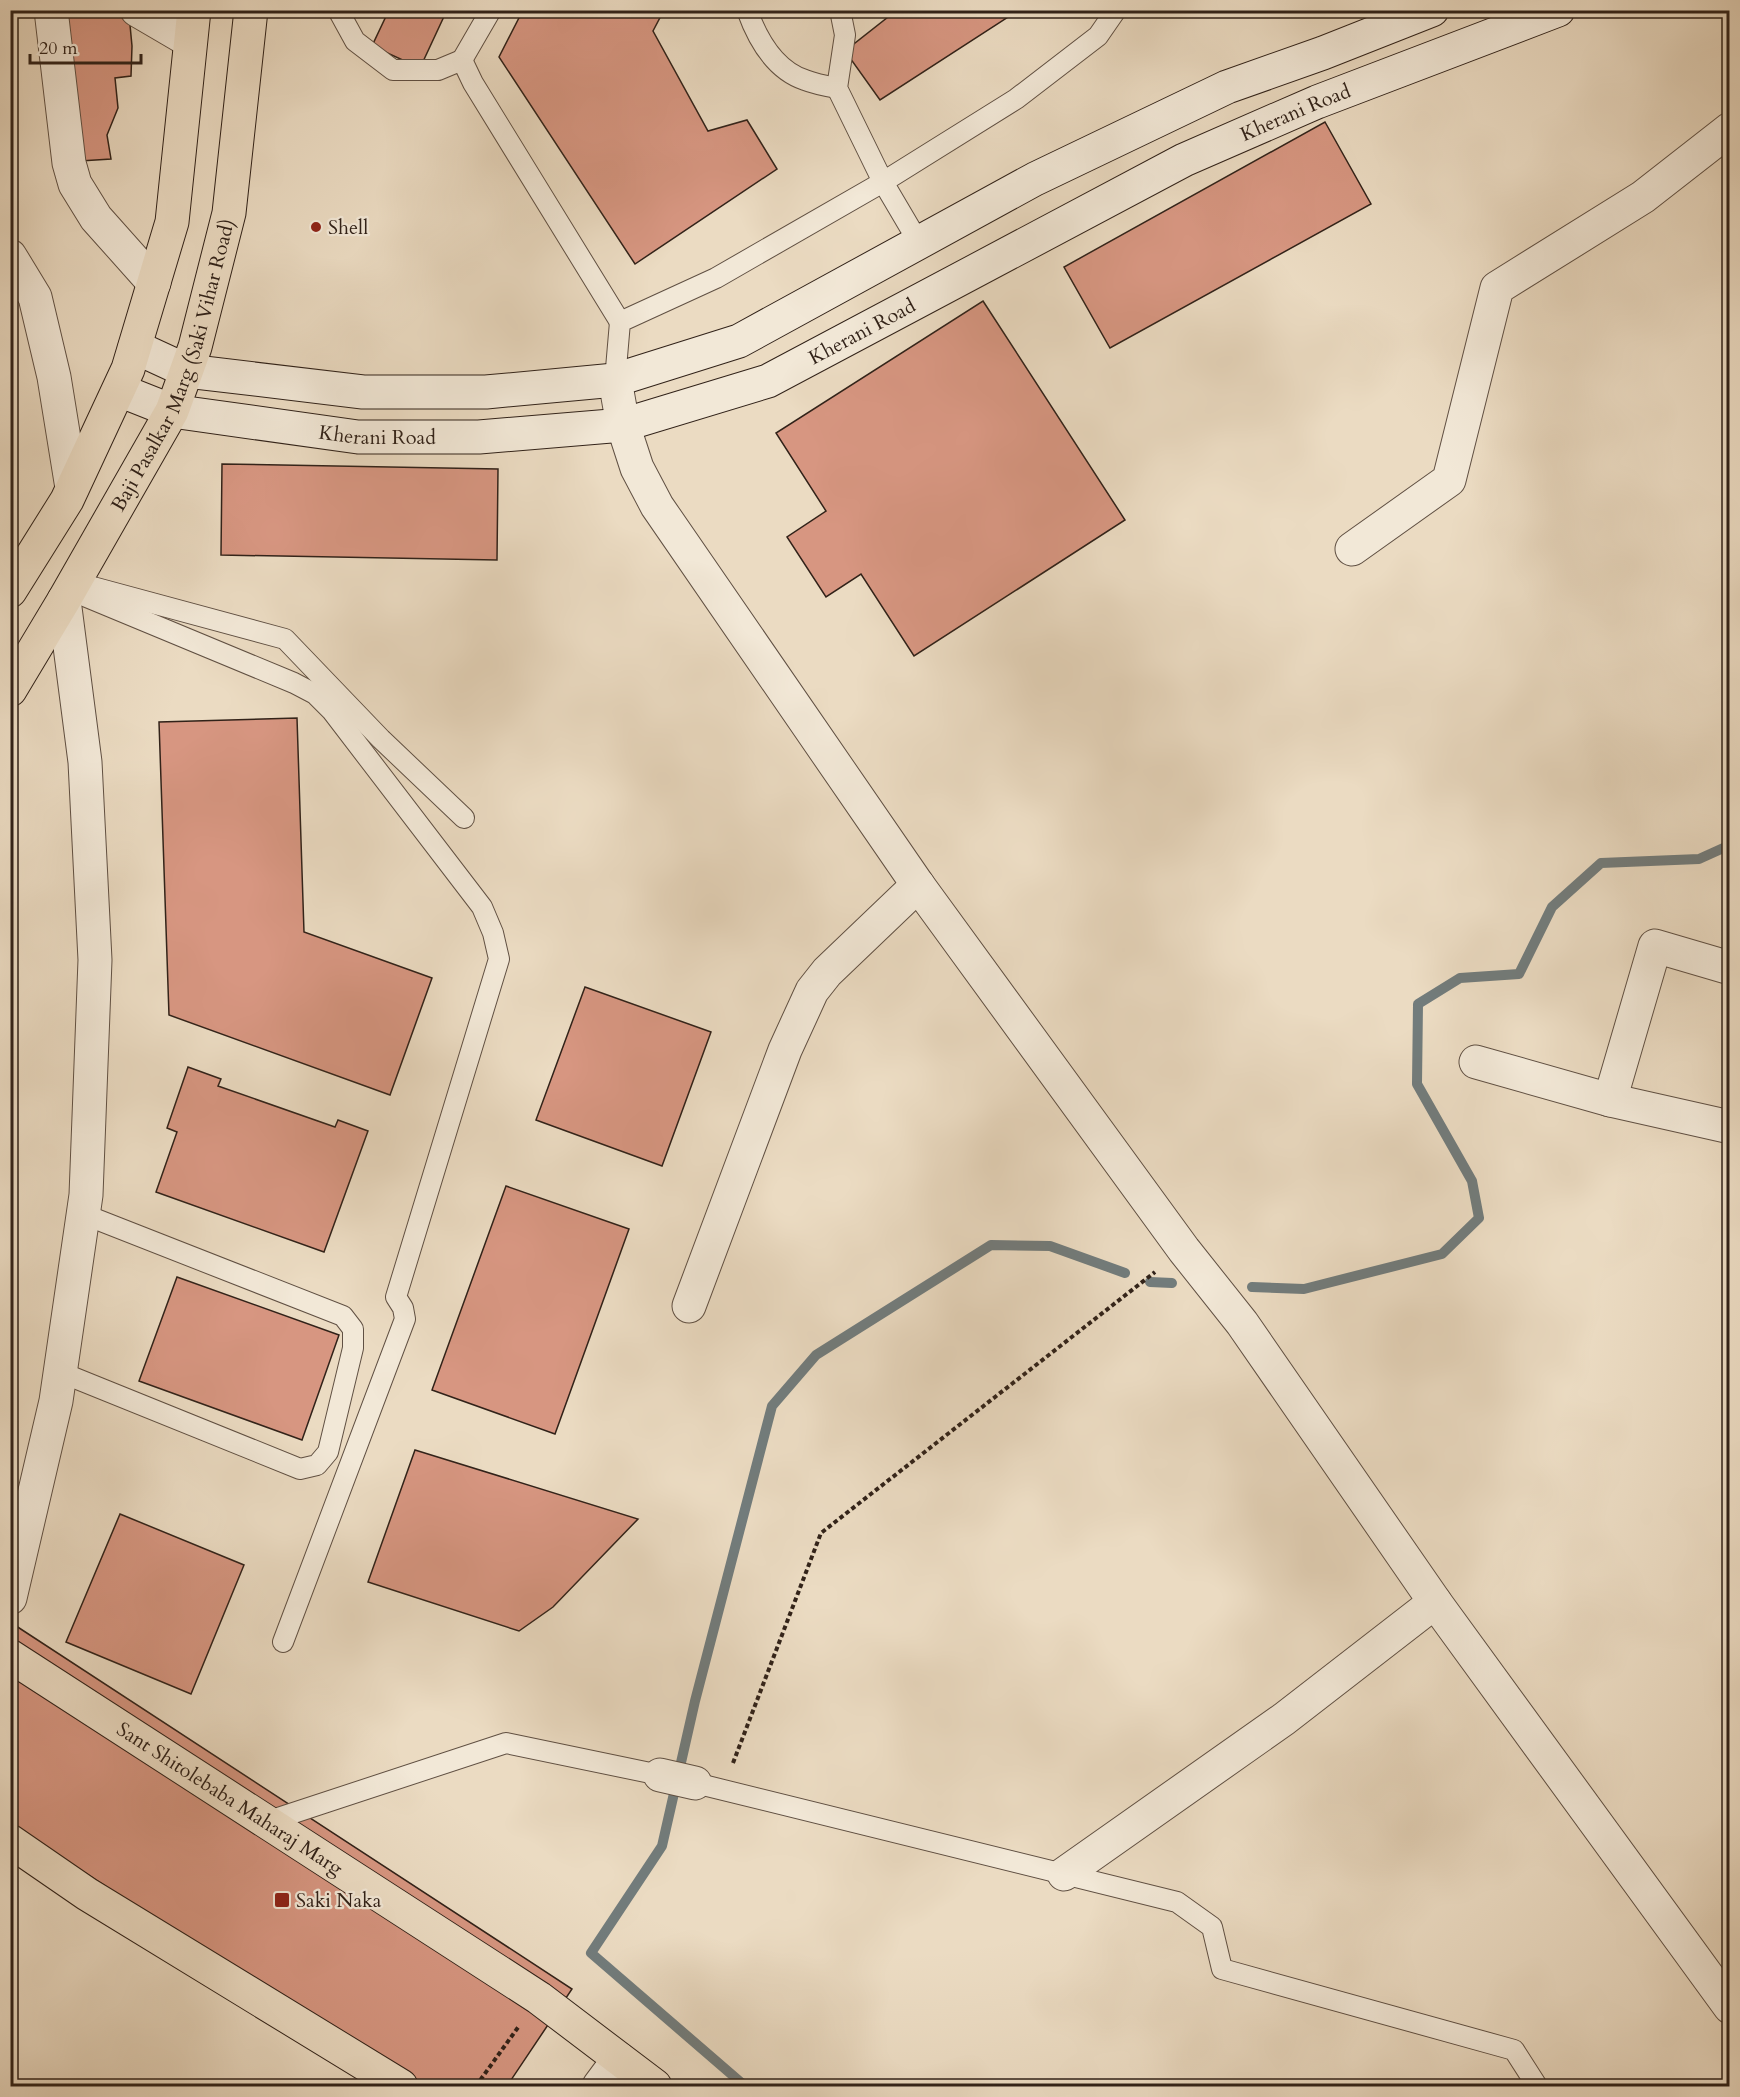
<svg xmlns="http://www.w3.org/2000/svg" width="1740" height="2097" viewBox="0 0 1740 2097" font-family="Cardo,serif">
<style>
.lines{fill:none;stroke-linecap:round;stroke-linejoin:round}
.stream{stroke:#727c7c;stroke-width:10}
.building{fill:#d79681;stroke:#312219;stroke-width:1.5}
.service-casing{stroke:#605043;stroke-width:22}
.minor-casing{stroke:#605043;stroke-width:35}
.tertiary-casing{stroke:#605043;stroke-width:35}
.secondary-casing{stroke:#312219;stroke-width:35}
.primary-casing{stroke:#312219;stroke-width:35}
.path{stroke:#312219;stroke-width:4;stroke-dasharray:4.5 3;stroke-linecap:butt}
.service{stroke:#f2e8d7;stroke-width:20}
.minor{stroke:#f2e8d7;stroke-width:33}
.tertiary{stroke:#f2e8d7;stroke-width:33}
.secondary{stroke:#f2e8d7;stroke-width:33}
.primary{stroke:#ebdbc2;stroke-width:33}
.poi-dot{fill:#8f2418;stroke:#f2e8d7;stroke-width:2}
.labels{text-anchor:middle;stroke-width:4.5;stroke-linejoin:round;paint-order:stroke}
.street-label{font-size:20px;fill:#312219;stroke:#f2e8d7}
.poi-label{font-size:20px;fill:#312219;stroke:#f2e8d7;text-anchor:start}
</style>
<rect width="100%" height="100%" fill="#ebdbc2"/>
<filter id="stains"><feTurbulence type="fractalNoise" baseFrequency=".00333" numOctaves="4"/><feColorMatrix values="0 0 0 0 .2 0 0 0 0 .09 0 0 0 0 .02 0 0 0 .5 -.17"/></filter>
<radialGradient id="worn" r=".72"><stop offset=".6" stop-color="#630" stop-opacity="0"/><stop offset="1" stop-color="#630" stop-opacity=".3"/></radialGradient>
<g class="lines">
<g class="stream">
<polyline points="1150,1282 1172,1283"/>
<polyline points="1252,1287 1304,1289 1442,1254 1479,1218 1472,1181 1417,1084 1418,1004 1460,978 1519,974 1552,907 1601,863 1699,859 1730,845"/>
<polyline points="745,2086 591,1953 662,1846 695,1701 772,1406 816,1355 991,1245 1050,1246 1125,1273"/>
</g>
</g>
<g class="building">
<polygon points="61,10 123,10 130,25 132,46 131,76 115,78 118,108 107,135 111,159 80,161"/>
<polygon points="385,10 447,10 420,68 372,46 388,12"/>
<polygon points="523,10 664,10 653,31 708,131 747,120 777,169 635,264 499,57"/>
<polygon points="897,10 1019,10 880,100 845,51"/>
<polygon points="1247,10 1264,10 1248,16"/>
<polygon points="1325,122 1371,204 1110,348 1064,267"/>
<polygon points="983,301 1125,520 914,656 861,574 826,597 787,537 826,511 776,433"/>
<polygon points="222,464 498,469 497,560 221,555"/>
<polygon points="297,718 304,932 432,978 390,1095 169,1015 159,722"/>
<polygon points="585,987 711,1032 662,1166 536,1120"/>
<polygon points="188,1067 221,1079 218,1086 335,1127 338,1120 368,1131 324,1252 156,1192 177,1132 167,1128"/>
<polygon points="506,1186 629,1229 555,1434 432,1390"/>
<polygon points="177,1277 339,1335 302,1440 139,1381"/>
<polygon points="415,1450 638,1519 553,1607 519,1631 368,1582"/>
<polygon points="120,1514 244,1565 191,1694 66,1642"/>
<polygon points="10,1622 572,1989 507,2086 412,2086 10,1824"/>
</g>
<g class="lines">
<g class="service-casing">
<g id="service">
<polyline points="338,10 355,41 393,70 438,70 462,60 473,83 620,322"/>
<path d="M 747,10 C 757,38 775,70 805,80 C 815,84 826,86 837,88"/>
<polyline points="840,10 845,35 837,88 883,182 1016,99 1098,36 1116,10"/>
<polyline points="462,60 491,10"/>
<polyline points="615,380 620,322 716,278 883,182 919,243"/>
<polyline points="78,583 285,639 381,739 464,818"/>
<polyline points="70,590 294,683 315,694 332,711 482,907 493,933 499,959 396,1297 403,1308 405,1319 283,1642"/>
<polyline points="60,1372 300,1469 317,1465 328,1452 353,1348 353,1329 343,1316 83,1214"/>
<polyline points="695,1783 1177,1902 1212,1927 1222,1969 1514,2050 1537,2086"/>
<polyline points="266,1822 506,1743 660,1775"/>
</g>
</g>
<g class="minor-casing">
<g id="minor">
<polyline points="51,10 69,163 75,184 96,218 154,283"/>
<polyline points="137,10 190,41"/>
<polyline points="10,256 35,297 54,377 72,488"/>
<polyline points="615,380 623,425 637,468 657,506 918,885 1184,1250 1242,1323 1435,1602 1730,2007"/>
<polyline points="1352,549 1449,480 1497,288 1643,197 1730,129"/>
<polyline points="1476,1062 1610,1100 1730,1127"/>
<polyline points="1610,1100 1655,946 1730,968"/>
<polyline points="689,1306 785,1050 812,991 827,972 918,885"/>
<polyline points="10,1598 56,1401 86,1195 95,960 85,762 64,600"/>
<polyline points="660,1775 695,1783"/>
<polyline points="1064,1874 1284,1719 1435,1602"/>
</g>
</g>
<g class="tertiary-casing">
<polyline id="tertiary" points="599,2086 619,2059"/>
</g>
<g class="secondary-casing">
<g id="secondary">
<polyline points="135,347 187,371 363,392 486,392 615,380 739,341 1035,179 1227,87 1323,53 1432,10"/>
<path id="s1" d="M 119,390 L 172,411 L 358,437 L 479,437 L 623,425 L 768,381 L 1184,160 L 1317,102 L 1558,10"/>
</g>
</g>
<g class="primary-casing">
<g id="primary">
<polyline points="10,591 67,500 128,369 172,222 194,10"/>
<path id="s2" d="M 10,690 L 64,600 L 172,411 L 195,347 L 229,213 L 251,10"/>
<path id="s3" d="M 10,1656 L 539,1998 L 655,2086"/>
<polyline points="10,1841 87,1894 401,2086"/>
</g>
</g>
<g class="path">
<polyline points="733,1763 821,1533 1155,1272"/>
<polyline points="476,2086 519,2026"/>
</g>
<use href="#service" class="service"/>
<use href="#minor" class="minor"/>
<use href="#tertiary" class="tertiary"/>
<use href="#secondary" class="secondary"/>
<use href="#primary" class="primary"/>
</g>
<g class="poi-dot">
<circle cx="316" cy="227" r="6"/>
<rect x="274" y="1892" width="16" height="16" rx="3"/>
</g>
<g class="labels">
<g class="street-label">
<text dy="7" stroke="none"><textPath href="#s1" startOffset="1254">Kherani Road</textPath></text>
<text dy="7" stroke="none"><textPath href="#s1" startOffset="768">Kherani Road</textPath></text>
<text dy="7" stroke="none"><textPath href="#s2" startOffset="366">Baji Pasalkar Marg (Saki Vihar Road)</textPath></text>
<text dy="7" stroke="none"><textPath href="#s1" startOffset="264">Kherani Road</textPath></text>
<text dy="7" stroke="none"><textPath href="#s3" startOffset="262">Sant Shitolebaba Maharaj Marg</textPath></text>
</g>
<g class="poi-label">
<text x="328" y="234">Shell</text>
<text x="296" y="1907">Saki Naka</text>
</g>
</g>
<rect width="1740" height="2097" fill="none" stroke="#ebdbc2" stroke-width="36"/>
<rect x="12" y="12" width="1716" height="2073" fill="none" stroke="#312219" stroke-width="3"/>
<rect x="18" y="18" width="1704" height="2061" fill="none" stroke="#312219" stroke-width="1.5"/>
<path d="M30 54v9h111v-9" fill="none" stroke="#312219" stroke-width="3"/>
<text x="39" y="54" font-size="18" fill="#312219" stroke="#f2e8d7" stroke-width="4.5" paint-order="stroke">20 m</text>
<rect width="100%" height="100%" filter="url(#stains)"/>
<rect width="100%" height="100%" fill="url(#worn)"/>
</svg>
